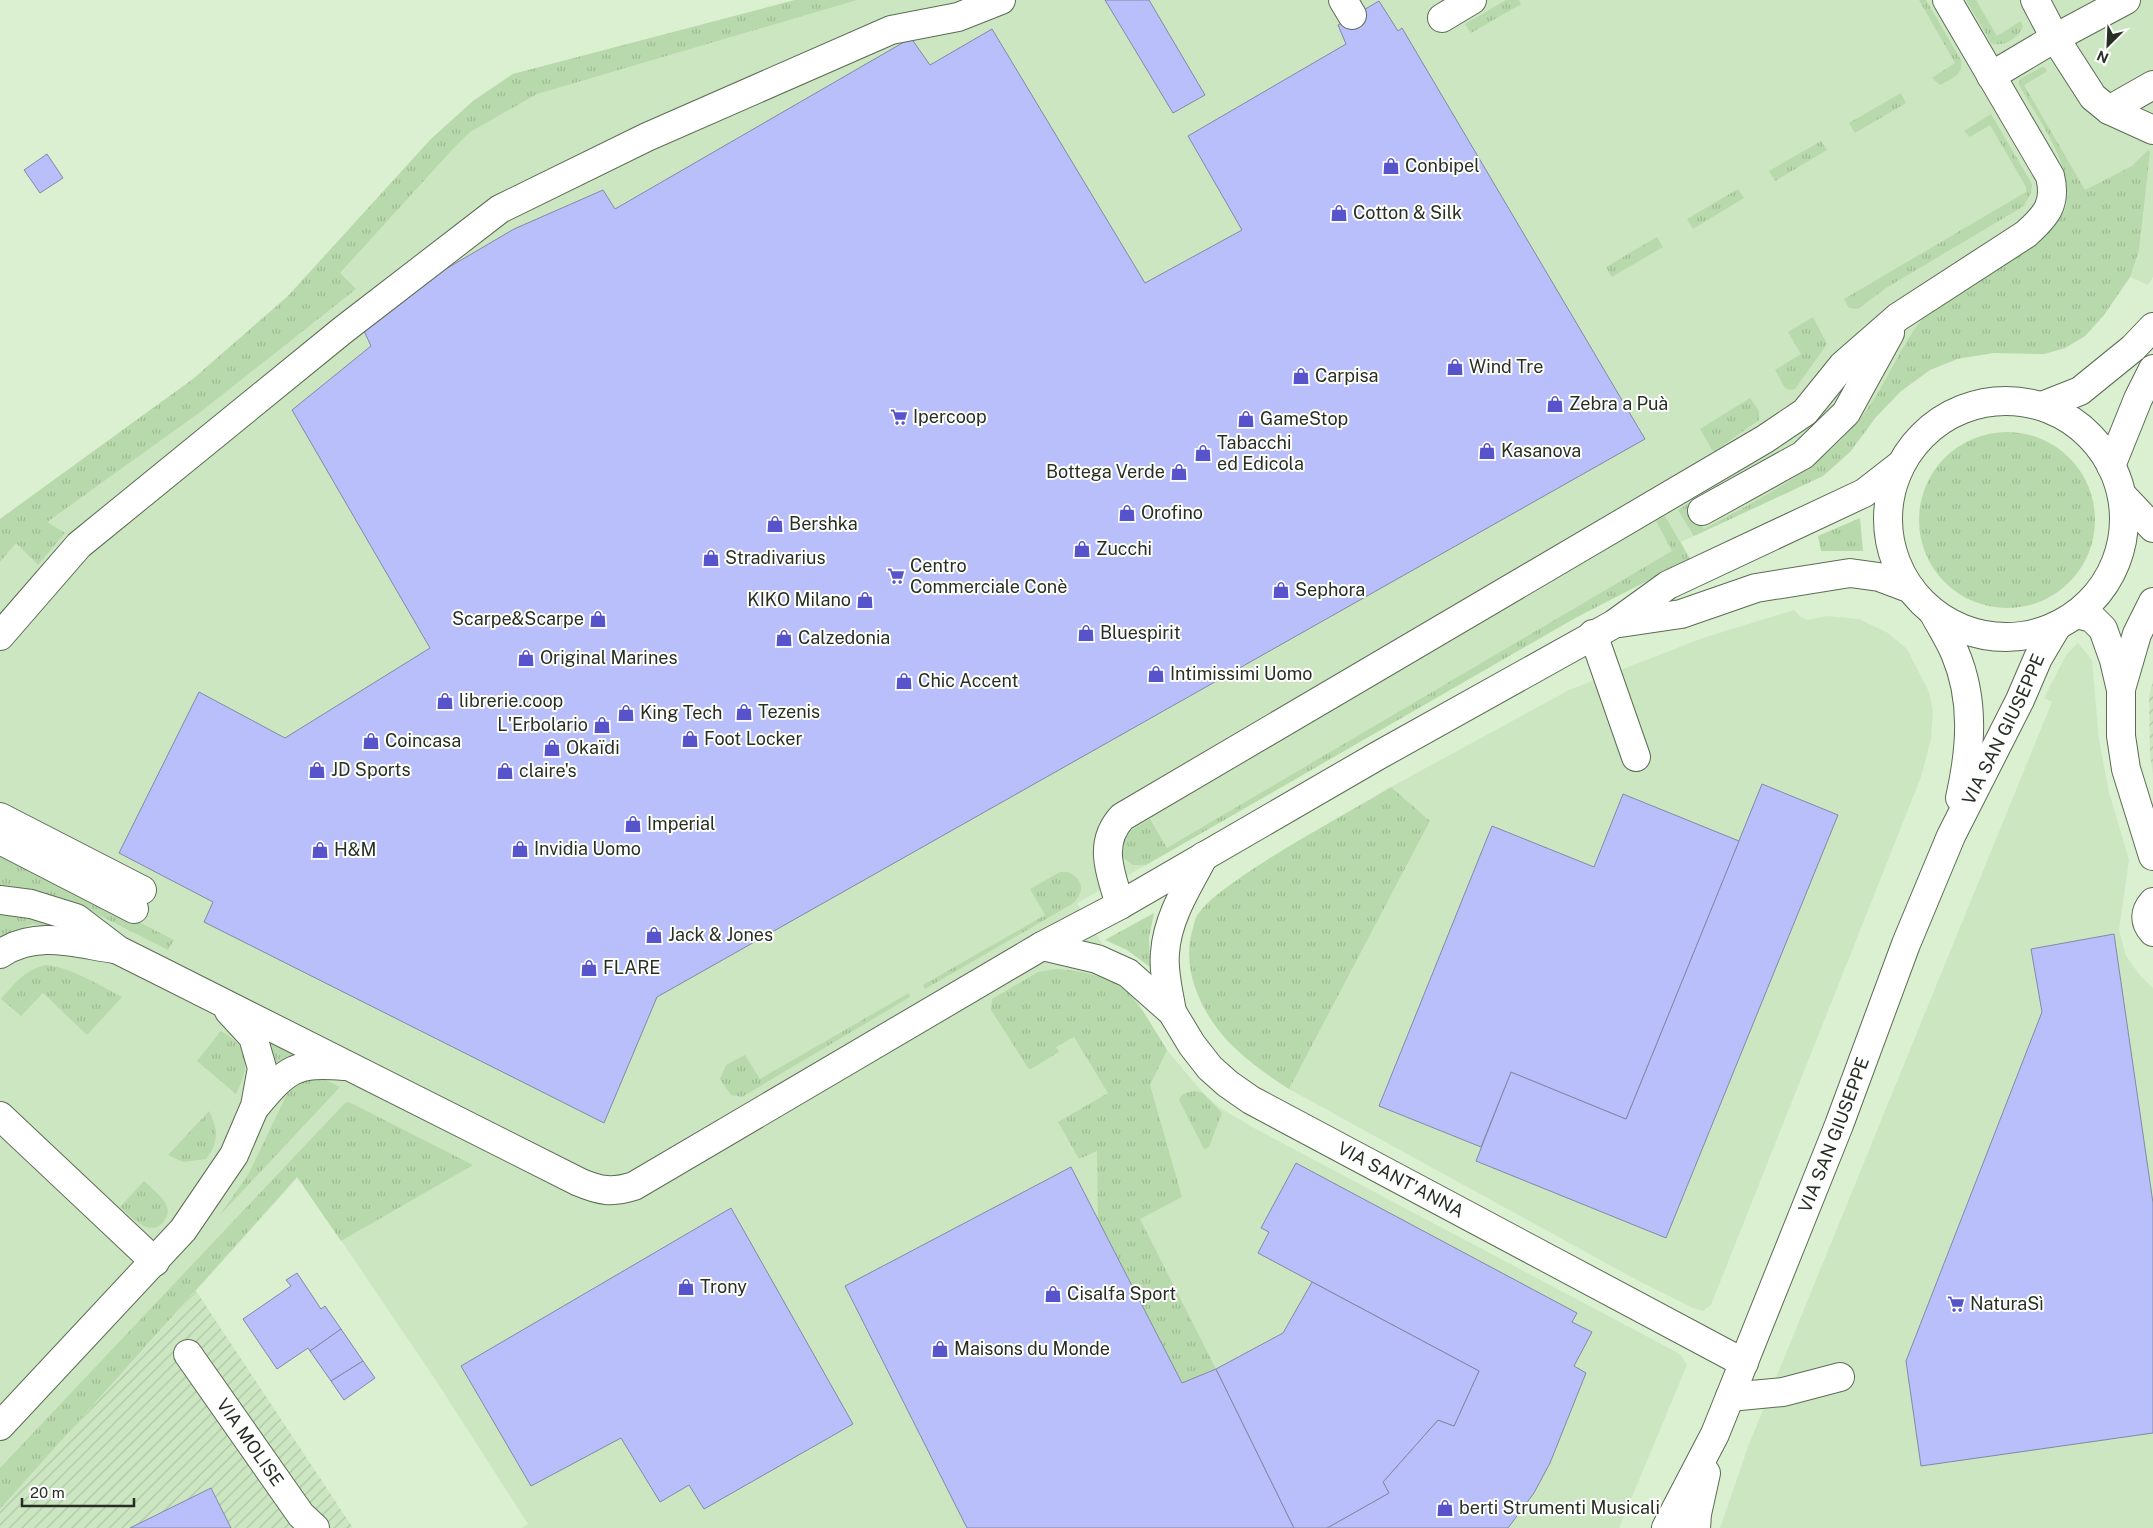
<svg xmlns="http://www.w3.org/2000/svg" width="2153" height="1528" viewBox="0 0 2153 1528" font-family="'Public Sans',sans-serif">
<style>
.built{fill:#cce6c2}
.industrial{fill:url(#industrial-furrows)}
.grass{fill:url(#grass-tufts)}
.building{fill:#b8bffa;stroke:#8488a7}
.lines{fill:none;stroke-linecap:round;stroke-linejoin:round}
.minor-casing{stroke:#5a6d53;stroke-width:30}
.minor{stroke:#fff;stroke-width:28}
.labels{text-anchor:middle;stroke-width:4;stroke-linejoin:round;paint-order:stroke}
.poi-label{font-size:18px;fill:#272f23;stroke:#fff;text-anchor:start}
.street-label{font-size:18px;fill:#272f23;stroke:#fff}
</style>
<defs>
<pattern id="industrial-furrows" width="10" height="10" patternUnits="userSpaceOnUse" patternTransform="scale(1.25)"><rect width="10" height="10" fill="#cce6c2"/><path d="M-1 1l2-2M0 10L10 0M9 11l2-2" fill="none" stroke="#afc6a6"/></pattern>
<pattern id="grass-tufts" width="24" height="20" patternUnits="userSpaceOnUse" patternTransform="scale(1.25)"><rect width="24" height="20" fill="#b8d9ab"/><path d="M3 7l-1-3M5 7V3M7 7l1-3M15 17l-1-3M17 17v-4M19 17l1-3" fill="none" stroke="#9ebb93"/></pattern>
</defs>
<rect width="100%" height="100%" fill="#daf0d1"/>
<g class="built">
<polygon points="795,0 2153,0 2153,277 2148,285 2130,277 2104,315 2085,336 2065,348 2044,354 1993,353 1957,359 1930,370 1901,391 1876,417 1850,452 1823,476 1681,542 1690,559 1577,617 1146,865 1077,903 1167,1050 1203,1093 1219,1107 1252,1127 1680,1354 1687,1365 1619,1528 522,1528 528,1524 435,1379 298,1177 0,1509 0,519 193,379 288,296 431,139 473,101 513,74"/>
<polygon points="1794,610 1801,617 1808,620 1827,616 1859,619 1888,633 1907,649 1929,692 1933,711 1931,739 1921,777 1711,1305 1703,1311 1693,1308 1635,1279 1289,1089 1430,821 1391,787 1569,690 1703,638"/>
<polygon points="2078,643 2092,660 2099,740 2109,792 2129,860 2119,930 2126,956 2139,974 2153,988 2153,1528 1720,1528 1749,1444 2052,702 2044,698 2066,655"/>
</g>
<g class="industrial">
<polygon points="2153,681 2153,773 2150,756 2149,697"/>
<polygon points="196,1291 353,1528 0,1528 0,1509"/>
</g>
<g class="grass">
<polygon points="795,0 857,0 537,94 470,132 450,152 340,273 356,289 203,410 47,522 65,533 38,565 16,543 0,562 0,519 193,379 288,296 431,139 473,101 513,74"/>
<polygon points="1506,0 1519,0 1521,4 1471,33 1465,24"/>
<path d="M 1919,0 L 1926,0 L 1961,60 C 1964,75 1951,79 1940,85 L 1932,78 L 1955,63 Z"/>
<path d="M 1966,0 L 1976,0 L 1997,36 L 2021,21 L 2023,27 C 2018,38 2003,48 1991,43 Z"/>
<path d="M 2042,67 L 2046,68 L 2046,72 L 2024,85 L 2085,190 L 2132,166 L 2147,151 L 2149,150 L 2150,152 L 2139,250 L 2130,277 L 2104,315 L 2085,336 L 2065,348 L 2044,354 L 1993,353 L 1957,359 L 1930,370 L 1901,391 L 1876,417 L 1850,452 L 1823,476 L 1694,536 L 1678,510 L 1689,503 L 1704,529 C 1766,495 1822,470 1865,412 C 1894,374 1906,325 1947,295 C 1978,272 2056,243 2066,206 C 2075,167 2037,118 2019,85 L 2020,79 Z"/>
<polygon points="1901,93 1906,103 1855,133 1849,123"/>
<polygon points="1991,114 2032,184 2031,193 2024,206 1886,288 1858,309 1849,308 1844,299 2026,192 2026,187 1990,125 1970,137 1964,131"/>
<polygon points="1821,141 1827,150 1775,181 1769,171"/>
<polygon points="1738,189 1744,198 1693,229 1687,219"/>
<polygon points="1657,237 1663,247 1612,277 1606,267"/>
<polygon points="1813,317 1827,344 1795,389 1790,390 1785,388 1775,370 1801,354 1788,332"/>
<polygon points="1750,398 1759,411 1759,420 1715,451 1712,450 1700,429"/>
<circle cx="2007" cy="520" r="88"/>
<path d="M 1665,516 L 1690,559 L 1577,617 L 1146,865 L 1133,865 L 1122,857 C 1118,835 1133,829 1150,819 L 1167,848 L 1672,551 L 1656,521 Z"/>
<polygon points="1860,518 1863,551 1821,551 1818,536"/>
<path d="M 1391,787 L 1430,821 L 1289,1089 C 1270,1077 1253,1065 1237,1050 C 1205,1021 1179,972 1193,928 C 1194,924 1195,918 1198,914 C 1209,899 1226,888 1241,877 C 1289,844 1341,817 1391,787 Z"/>
<polygon points="0,851 174,940 168,950 91,911 48,896 0,888"/>
<path d="M 1060,872 L 1068,872 C 1084,880 1085,892 1072,904 L 925,989 L 923,985 L 1045,915 L 1030,889 Z"/>
<polygon points="0,912 33,917 59,925 58,929 32,924 0,937"/>
<polygon points="1154,913 1149,938 1150,967 1127,950 1105,940"/>
<path d="M 46,965 C 73,968 98,985 122,997 L 87,1035 L 43,993 L 21,1016 L 1,999 C 15,983 24,970 46,965 Z"/>
<path d="M 1057,969 C 1129,976 1131,993 1167,1050 L 1150,1085 L 1182,1197 L 1140,1219 L 1216,1369 L 1182,1383 L 1098,1219 L 1097,1151 L 1079,1159 L 1058,1122 L 1108,1093 L 1074,1037 L 1056,1047 L 1059,1052 L 1031,1069 L 1028,1068 L 991,1010 L 992,999 L 1038,972 Z"/>
<polygon points="909,993 910,997 742,1097 731,1095 720,1079 726,1065 745,1055 760,1079"/>
<polygon points="262,1024 315,1049 273,1069"/>
<path d="M 221,1031 C 251,1048 250,1065 236,1094 L 197,1061 Z"/>
<polygon points="314,1078 324,1079 340,1087 219,1216 248,1175 288,1092 305,1080"/>
<path d="M 1195,1091 L 1203,1093 L 1222,1113 L 1209,1147 L 1204,1149 L 1179,1100 C 1182,1093 1188,1092 1195,1091 Z"/>
<polygon points="349,1102 473,1165 341,1241 297,1177 0,1509 0,1468 345,1103"/>
<path d="M 209,1111 C 218,1129 219,1143 206,1159 L 183,1162 L 168,1155 Z"/>
<path d="M 144,1181 C 151,1188 164,1197 167,1207 C 169,1212 167,1217 164,1221 C 151,1239 131,1217 120,1207 Z"/>
</g>
<g class="building">
<polygon points="1105,0 1149,0 1205,95 1173,113"/>
<polygon points="1379,1 1398,31 1402,28 1645,439 657,997 604,1123 204,922 213,902 119,853 199,692 285,738 430,648 292,410 371,346 359,320 514,229 603,190 615,209 911,38 930,65 992,29 1145,283 1242,230 1188,136 1346,44 1338,25"/>
<polygon points="47,154 63,178 40,193 24,170"/>
<polygon points="1762,784 1838,815 1666,1238 1476,1161 1511,1072 1626,1119"/>
<polygon points="1623,794 1739,841 1626,1119 1511,1072 1481,1147 1379,1106 1492,826 1594,867"/>
<polygon points="2114,934 2153,1203 2153,1433 1921,1466 1906,1361 2042,1012 2031,949"/>
<polygon points="1296,1163 1577,1313 1572,1322 1592,1332 1574,1366 1586,1373 1550,1463 1534,1493 1508,1528 1327,1528 1389,1493 1383,1482 1438,1420 1454,1426 1479,1371 1258,1253 1269,1232 1261,1228"/>
<polygon points="1071,1167 1182,1383 1216,1369 1294,1528 967,1528 845,1286"/>
<polygon points="731,1208 853,1424 704,1509 689,1485 660,1502 621,1438 531,1486 461,1366"/>
<polygon points="297,1273 321,1309 325,1306 341,1329 310,1351 308,1348 277,1369 243,1319 291,1286 286,1280"/>
<polygon points="1312,1282 1479,1371 1454,1426 1438,1420 1383,1482 1389,1493 1327,1528 1294,1528 1216,1369 1283,1333"/>
<polygon points="341,1329 363,1361 331,1381 310,1351"/>
<polygon points="363,1361 375,1378 344,1400 331,1381"/>
<polygon points="211,1488 231,1528 130,1528"/>
</g>
<g class="lines">
<g class="minor-casing">
<g id="minor">
<polyline points="1343,0 1352,15"/>
<polyline points="2126,0 2055,38 2093,97 2109,110 2153,130"/>
<polyline points="1442,18 1472,0"/>
<polyline points="1991,76 2055,38 2035,0"/>
<polyline points="2109,110 2153,85"/>
<circle cx="2006" cy="519" r="118"/>
<polyline points="2042,406 2080,391 2133,348 2153,327"/>
<polyline points="2111,466 2138,399 2153,369"/>
<polyline points="2122,495 2153,528"/>
<polyline points="1702,511 1803,455 1846,413 1890,333"/>
<path d="M 1933,612 C 1940,625 1949,639 1955,653 C 1975,700 1971,749 1960,798"/>
<polyline points="2076,614 2092,618 2103,629 2114,660 2121,690 2121,736 2126,769 2153,856"/>
<polyline points="1620,623 1681,614 1756,588 1850,573 1879,577 1911,589"/>
<polyline points="1593,634 1636,757"/>
<polyline points="0,636 79,545 343,330 500,209 647,137 891,30 958,17 1001,0"/>
<polyline points="2121,689 2137,634 2153,602"/>
<polyline points="0,817 142,890"/>
<polyline points="0,840 134,909"/>
<path d="M 0,900 L 31,904 L 76,918 L 118,950 L 162,972 L 579,1182 C 600,1191 612,1193 634,1186 L 1042,946 L 1120,905 L 1379,755 L 1614,624 L 1668,585 L 1864,493 L 1900,465"/>
<path d="M 2153,902 C 2144,912 2144,922 2153,932"/>
<path d="M 1120,905 C 1111,874 1097,844 1122,817 L 1765,439 L 1805,412 L 1843,365 L 1898,317 L 2026,234 C 2046,216 2057,204 2050,176 L 1947,0"/>
<path id="s1" d="M 1042,946 L 1097,959 L 1128,973 L 1172,1012 L 1192,1045 L 1210,1068 L 1228,1084 L 1251,1100 L 1744,1363"/>
<path d="M 0,954 C 36,930 74,943 114,949"/>
<path d="M 1172,1012 C 1169,993 1163,972 1165,953 C 1167,918 1188,886 1204,856"/>
<path d="M 256,1106 C 287,1069 295,1062 344,1066"/>
<polyline points="0,1116 155,1262"/>
<path id="s2" d="M 188,1354 L 301,1515 L 315,1528"/>
<polyline points="1730,1397 1783,1392 1840,1377"/>
<polyline points="0,1426 183,1230 234,1155 255,1106 262,1068 253,1037 229,1011"/>
<path id="s3" d="M 1666,1528 L 1715,1434 L 1839,1125 L 1906,944 L 1951,836 L 2020,700 L 2038,658 L 2057,626"/>
<polyline points="1696,1528 1697,1514 1706,1473"/>
</g>
</g>
<use href="#minor" class="minor"/>
</g>
<defs>
<g id="shop-bare" transform="scale(1.35)"><path d="M-5-2.5h2.3a2.7 3.5 0 0 1 5.4 0H5L5.5 6h-11ZM-1.5-2.5h3a1.5 2.3 0 0 0-3 0Z" fill="#5753cb" stroke="#fff" stroke-width="2.5" paint-order="stroke"/></g>
<g id="supermarket-bare" transform="scale(1.35)"><path d="M-6-5.5h2.5l.6 2H6L4.5 2H-2.5L-4.4-4H-6ZM-1.5 3.2a1.3 1.3 0 1 0 .1 0ZM3 3.2a1.3 1.3 0 1 0 .1 0Z" fill="#5753cb" stroke="#fff" stroke-width="2.5" paint-order="stroke"/></g>
</defs>
<g fill-rule="evenodd">
<use href="#shop-bare" x="1391" y="166"/>
<use href="#shop-bare" x="1339" y="213"/>
<use href="#shop-bare" x="1455" y="367"/>
<use href="#shop-bare" x="1301" y="376"/>
<use href="#shop-bare" x="1555" y="404"/>
<use href="#supermarket-bare" x="899" y="417"/>
<use href="#shop-bare" x="1246" y="419"/>
<use href="#shop-bare" x="1487" y="451"/>
<use href="#shop-bare" x="1203" y="453"/>
<use href="#shop-bare" x="1179" y="472"/>
<use href="#shop-bare" x="1127" y="513"/>
<use href="#shop-bare" x="775" y="524"/>
<use href="#shop-bare" x="1082" y="549"/>
<use href="#shop-bare" x="711" y="558"/>
<use href="#supermarket-bare" x="896" y="576"/>
<use href="#shop-bare" x="1281" y="590"/>
<use href="#shop-bare" x="865" y="600"/>
<use href="#shop-bare" x="598" y="619"/>
<use href="#shop-bare" x="1086" y="633"/>
<use href="#shop-bare" x="784" y="638"/>
<use href="#shop-bare" x="526" y="658"/>
<use href="#shop-bare" x="1156" y="674"/>
<use href="#shop-bare" x="904" y="681"/>
<use href="#shop-bare" x="445" y="701"/>
<use href="#shop-bare" x="744" y="712"/>
<use href="#shop-bare" x="626" y="713"/>
<use href="#shop-bare" x="602" y="725"/>
<use href="#shop-bare" x="690" y="739"/>
<use href="#shop-bare" x="371" y="741"/>
<use href="#shop-bare" x="552" y="748"/>
<use href="#shop-bare" x="317" y="770"/>
<use href="#shop-bare" x="505" y="771"/>
<use href="#shop-bare" x="633" y="824"/>
<use href="#shop-bare" x="520" y="849"/>
<use href="#shop-bare" x="320" y="850"/>
<use href="#shop-bare" x="654" y="935"/>
<use href="#shop-bare" x="589" y="968"/>
<use href="#shop-bare" x="686" y="1287"/>
<use href="#shop-bare" x="1053" y="1294"/>
<use href="#supermarket-bare" x="1956" y="1304"/>
<use href="#shop-bare" x="940" y="1349"/>
<use href="#shop-bare" x="1445" y="1508"/>
</g>
<g class="labels">
<g class="poi-label">
<text x="1405" y="172">Conbipel</text>
<text x="1353" y="219">Cotton &amp; Silk</text>
<text x="1469" y="373">Wind Tre</text>
<text x="1315" y="382">Carpisa</text>
<text x="1569" y="410">Zebra a Puà</text>
<text x="913" y="423">Ipercoop</text>
<text x="1260" y="425">GameStop</text>
<text x="1217" y="449">Tabacchi<tspan x="1217" dy="21">ed Edicola</tspan></text>
<text x="1501" y="457">Kasanova</text>
<text x="1165" y="478" text-anchor="end">Bottega Verde</text>
<text x="1141" y="519">Orofino</text>
<text x="789" y="530">Bershka</text>
<text x="1096" y="555">Zucchi</text>
<text x="725" y="564">Stradivarius</text>
<text x="910" y="572">Centro<tspan x="910" dy="21">Commerciale Conè</tspan></text>
<text x="1295" y="596">Sephora</text>
<text x="851" y="606" text-anchor="end">KIKO Milano</text>
<text x="584" y="625" text-anchor="end">Scarpe&amp;Scarpe</text>
<text x="1100" y="639">Bluespirit</text>
<text x="798" y="644">Calzedonia</text>
<text x="540" y="664">Original Marines</text>
<text x="1170" y="680">Intimissimi Uomo</text>
<text x="918" y="687">Chic Accent</text>
<text x="459" y="707">librerie.coop</text>
<text x="758" y="718">Tezenis</text>
<text x="640" y="719">King Tech</text>
<text x="588" y="731" text-anchor="end">L'Erbolario</text>
<text x="704" y="745">Foot Locker</text>
<text x="385" y="747">Coincasa</text>
<text x="566" y="754">Okaïdi</text>
<text x="331" y="776">JD Sports</text>
<text x="519" y="777">claire's</text>
<text x="647" y="830">Imperial</text>
<text x="534" y="855">Invidia Uomo</text>
<text x="334" y="856">H&amp;M</text>
<text x="668" y="941">Jack &amp; Jones</text>
<text x="603" y="974">FLARE</text>
<text x="700" y="1293">Trony</text>
<text x="1067" y="1300">Cisalfa Sport</text>
<text x="1970" y="1310">NaturaSì</text>
<text x="954" y="1355">Maisons du Monde</text>
<text x="1459" y="1514">berti Strumenti Musicali</text>
</g>
<g class="street-label">
<text dy="6" stroke="none"><textPath href="#s3" startOffset="868">VIA SAN GIUSEPPE</textPath></text>
<text dy="6" stroke="none"><textPath href="#s3" startOffset="428">VIA SAN GIUSEPPE</textPath></text>
<text dy="6" stroke="none"><textPath href="#s1" startOffset="439">VIA SANT'ANNA</textPath></text>
<text dy="6" stroke="none"><textPath href="#s2" startOffset="108">VIA MOLISE</textPath></text>
</g>
</g>
<g transform="translate(2108 45) rotate(204)" stroke="#ffffff" stroke-width="4" paint-order="stroke">
<path d="M0-4L9 19L0 12L-9 19Z" fill="#272f23"/>
<text y="-8" font-size="14" font-weight="bold" text-anchor="middle" fill="#272f23">N</text>
</g>
<path d="M22 1498v8h112v-8" fill="none" stroke="#272f23" stroke-width="2.5"/>
<text x="30" y="1498" font-size="15" fill="#272f23" stroke="#ffffff" stroke-width="4" paint-order="stroke">20 m</text>
</svg>
